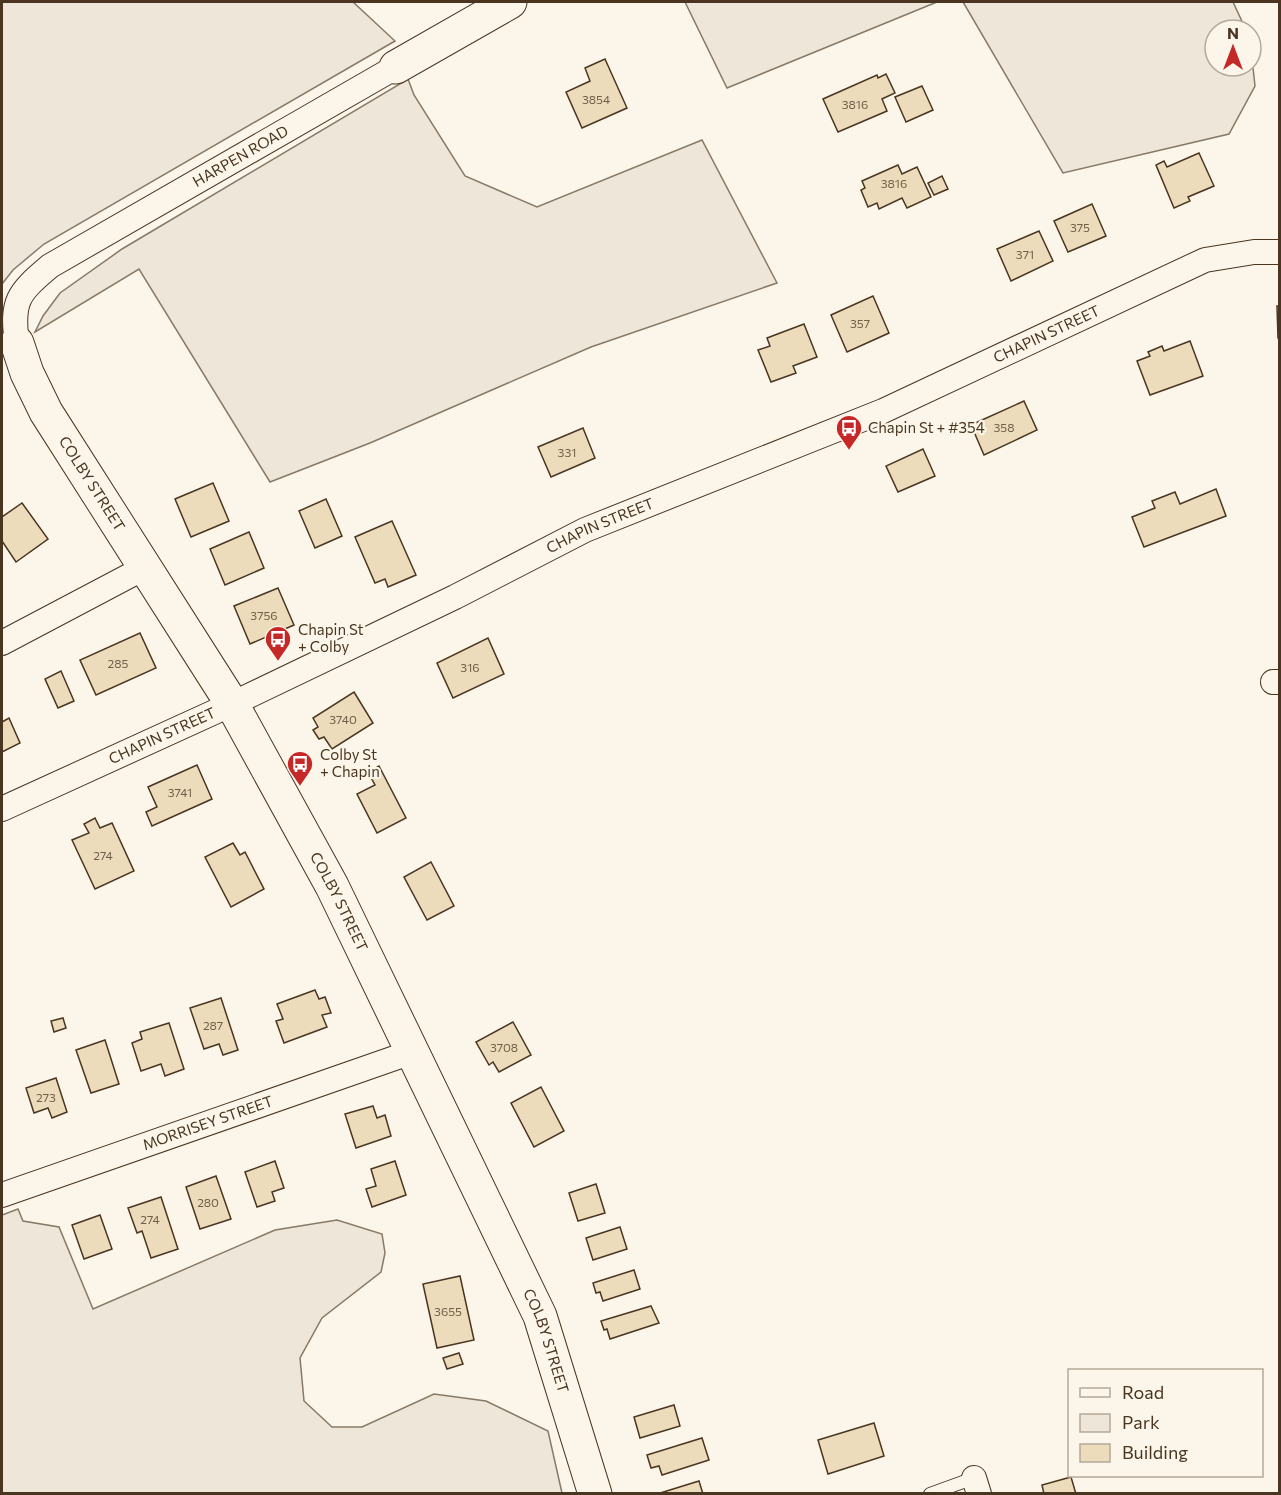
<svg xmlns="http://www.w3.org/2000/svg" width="1281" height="1495" viewBox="0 0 1281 1495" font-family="Commissioner,sans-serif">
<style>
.green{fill:#ede6d9;stroke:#887966;stroke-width:1.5}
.building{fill:#ecdcbc;stroke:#4a3520;stroke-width:1.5}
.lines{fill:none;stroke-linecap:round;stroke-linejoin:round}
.lane-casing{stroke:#4a3520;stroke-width:14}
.street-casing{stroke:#4a3520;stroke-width:26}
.secondary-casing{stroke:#4a3520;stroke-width:35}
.lane{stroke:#fbf6e9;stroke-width:12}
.street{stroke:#fbf6e9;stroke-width:24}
.secondary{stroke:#fbf6e9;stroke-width:33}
.labels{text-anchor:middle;stroke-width:4.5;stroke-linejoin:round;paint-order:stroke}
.number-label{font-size:12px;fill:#725f47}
.street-label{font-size:15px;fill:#4a3520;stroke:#fbf6e9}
.poi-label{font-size:15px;fill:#4a3520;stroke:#fbf6e9;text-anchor:start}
</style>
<rect width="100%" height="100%" fill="#fbf6e9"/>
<g class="green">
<polygon points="2,2 353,2 395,41 44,244 13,270 2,284"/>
<polygon points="685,2 937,2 727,88"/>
<polygon points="963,2 1233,2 1246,30 1215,30 1215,66 1251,66 1251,49 1255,86 1229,134 1063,173"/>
<polygon points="408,79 414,95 465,176 537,207 702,140 777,283 591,347 370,443 270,482 139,269 35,332 43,316 60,293 122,249"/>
<polygon points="18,1209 23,1221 59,1227 93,1309 275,1230 337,1220 382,1234 385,1253 381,1272 322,1318 300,1358 304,1401 332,1427 362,1427 434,1394 486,1401 548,1431 562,1493 2,1493 2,1215"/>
</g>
<g class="building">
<polygon points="605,59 627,108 582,128 566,92 590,81 585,68"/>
<polygon points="886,74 895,93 882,99 887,111 838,132 823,99 877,75 878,78"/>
<polygon points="922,86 933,110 906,122 895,97"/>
<polygon points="1199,153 1214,186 1188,197 1190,201 1174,208 1156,165 1164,161 1167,167"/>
<polygon points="898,165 902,174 917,167 931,197 907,208 902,198 879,209 877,203 868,207 861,190 865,188 862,181"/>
<polygon points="942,176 948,189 934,195 928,183"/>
<polygon points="1092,204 1106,236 1068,252 1054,221"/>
<polygon points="1039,231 1053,261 1011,281 997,249"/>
<polygon points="873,296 889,333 847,352 831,315"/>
<polygon points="1277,306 1280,306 1280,338 1278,338"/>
<polygon points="804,324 817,357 793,366 796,373 771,382 758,350 770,346 767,338"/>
<polygon points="1190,341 1203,376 1150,395 1137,361 1150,356 1148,352 1162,346 1164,351"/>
<polygon points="1024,401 1037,430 984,455 971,425"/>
<polygon points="583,428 595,458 551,477 538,447"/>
<polygon points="923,449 935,476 898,492 886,466"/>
<polygon points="213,483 229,521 191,537 175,499"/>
<polygon points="1216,489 1226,516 1144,547 1132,517 1155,508 1152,501 1175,492 1180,504"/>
<polygon points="326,499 342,536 315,548 299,511"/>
<polygon points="22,503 48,539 16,562 2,541 2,517"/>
<polygon points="392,521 416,575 388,587 385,579 375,583 355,537"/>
<polygon points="249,532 264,568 225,585 210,549"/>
<polygon points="278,588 294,625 250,644 234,606"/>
<polygon points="140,633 156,668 96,695 80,660"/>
<polygon points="488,638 504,674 453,698 437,663"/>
<polygon points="61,671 74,701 58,708 45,679"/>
<polygon points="354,692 373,723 332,749 324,737 319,739 313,730 318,727 313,718"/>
<polygon points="9,718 20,743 2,752 2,722"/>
<polygon points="197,765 212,799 152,826 146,812 157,807 148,787"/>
<polygon points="379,766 406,818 377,833 357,794 375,785 368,772"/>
<polygon points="95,818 100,828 112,823 134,871 95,889 72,840 89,833 84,824"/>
<polygon points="233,843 240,855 245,852 264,889 231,907 205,857"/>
<polygon points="431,862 454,906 427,920 404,877"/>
<polygon points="315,990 319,999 325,997 331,1013 322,1015 327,1027 284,1043 276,1021 283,1019 277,1004"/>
<polygon points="221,998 238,1050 223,1055 219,1044 204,1049 190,1008"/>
<polygon points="63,1018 66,1028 54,1032 51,1021"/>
<polygon points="513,1022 531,1055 499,1072 493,1062 489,1065 476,1042"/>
<polygon points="169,1023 184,1069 165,1076 161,1064 141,1071 132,1043 142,1039 140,1032"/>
<polygon points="105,1040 119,1084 91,1093 76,1050"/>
<polygon points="56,1078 67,1112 52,1118 48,1108 34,1113 26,1088"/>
<polygon points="541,1087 564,1131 534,1147 511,1103"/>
<polygon points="373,1106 377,1118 385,1115 391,1136 356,1148 345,1114"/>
<polygon points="275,1161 284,1188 272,1192 275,1201 257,1207 245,1172"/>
<polygon points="395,1161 406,1195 372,1207 366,1189 376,1186 371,1169"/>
<polygon points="216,1176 231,1219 200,1229 186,1187"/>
<polygon points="596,1184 605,1213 578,1221 569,1193"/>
<polygon points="161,1197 178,1249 151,1258 142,1231 137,1233 128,1208"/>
<polygon points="100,1215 112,1249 84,1259 72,1225"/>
<polygon points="620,1227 627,1249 593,1260 586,1238"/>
<polygon points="634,1270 640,1289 603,1301 600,1292 596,1293 593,1283"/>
<polygon points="460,1276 474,1340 437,1348 423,1284"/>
<polygon points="651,1306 659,1323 610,1339 607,1329 604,1330 601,1321"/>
<polygon points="459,1353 463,1364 447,1369 443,1358"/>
<polygon points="674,1405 680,1426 640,1438 634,1417"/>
<polygon points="874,1423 884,1456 828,1474 818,1440"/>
<polygon points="702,1438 709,1460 662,1475 659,1466 651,1468 647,1455"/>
<polygon points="1071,1477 1076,1494 1044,1494 1042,1485"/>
<polygon points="699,1481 703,1494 657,1494"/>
</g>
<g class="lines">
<g class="lane-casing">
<polyline id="lane" points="930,1494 974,1478"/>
</g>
<g class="street-casing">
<g id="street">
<path id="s1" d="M 17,343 C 11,301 18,293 50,266 L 396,67"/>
<polyline points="2,643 144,568"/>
<polyline points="1273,682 1280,682"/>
<path id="s2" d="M 2,809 L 232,704 L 455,597 L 585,530 L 883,411 L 1205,260 L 1254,252 L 1280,252"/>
<path id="s3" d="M 2,1195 L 412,1052"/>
<polyline points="974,1478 979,1494"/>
</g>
</g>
<g class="secondary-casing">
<g id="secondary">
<polyline points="396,67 510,2"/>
<path id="s4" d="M 17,343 L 27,373 L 46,412 L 232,704 L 332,886 L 540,1316 L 595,1494"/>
</g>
</g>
<use href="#lane" class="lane"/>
<use href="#street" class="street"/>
<use href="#secondary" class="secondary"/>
</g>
<defs>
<g id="bus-pin" transform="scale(1.35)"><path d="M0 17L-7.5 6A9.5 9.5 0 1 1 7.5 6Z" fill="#c62828" stroke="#fbf6e9"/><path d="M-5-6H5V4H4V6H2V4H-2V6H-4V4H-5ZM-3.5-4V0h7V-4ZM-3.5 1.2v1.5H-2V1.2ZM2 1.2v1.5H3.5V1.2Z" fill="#fff"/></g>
</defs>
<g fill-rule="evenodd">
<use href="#bus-pin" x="849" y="428"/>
<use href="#bus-pin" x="278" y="639"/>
<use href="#bus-pin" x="300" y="764"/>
</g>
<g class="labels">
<g class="number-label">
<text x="596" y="104">3854</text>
<text x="855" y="109">3816</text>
<text x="894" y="188">3816</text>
<text x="1080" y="232">375</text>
<text x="1025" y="259">371</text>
<text x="860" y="328">357</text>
<text x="1004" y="432">358</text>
<text x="567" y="457">331</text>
<text x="264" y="620">3756</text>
<text x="118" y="668">285</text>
<text x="470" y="672">316</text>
<text x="343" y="724">3740</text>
<text x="180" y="797">3741</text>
<text x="103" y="860">274</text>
<text x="213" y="1030">287</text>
<text x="504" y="1052">3708</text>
<text x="46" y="1102">273</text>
<text x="208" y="1207">280</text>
<text x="150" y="1224">274</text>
<text x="448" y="1316">3655</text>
</g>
<g class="street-label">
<text dy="5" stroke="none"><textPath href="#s1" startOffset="310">HARPEN ROAD</textPath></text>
<text dy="5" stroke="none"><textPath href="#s2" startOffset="1148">CHAPIN STREET</textPath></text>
<text dy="5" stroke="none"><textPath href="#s4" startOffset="160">COLBY STREET</textPath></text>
<text dy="5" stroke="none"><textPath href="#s2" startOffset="662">CHAPIN STREET</textPath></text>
<text dy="5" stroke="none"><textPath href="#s2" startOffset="176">CHAPIN STREET</textPath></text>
<text dy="5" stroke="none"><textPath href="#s4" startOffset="646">COLBY STREET</textPath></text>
<text dy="5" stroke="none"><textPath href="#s3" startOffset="218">MORRISEY STREET</textPath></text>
<text dy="5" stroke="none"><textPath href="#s4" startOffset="1132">COLBY STREET</textPath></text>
</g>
<g class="poi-label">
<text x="868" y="433">Chapin St + #354</text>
<text x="298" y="635">Chapin St<tspan x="298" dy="17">+ Colby</tspan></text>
<text x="320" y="760">Colby St<tspan x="320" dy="17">+ Chapin</tspan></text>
</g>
</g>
<rect width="1281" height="1495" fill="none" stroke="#4a3520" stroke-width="6"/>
<rect x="1068" y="1369" width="195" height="108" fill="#fbf6e9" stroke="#b4a999" stroke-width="1.5"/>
<rect x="1080" y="1388" width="30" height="9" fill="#fbf6e9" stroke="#b4a999" stroke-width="1.5"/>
<text x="1122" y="1399" font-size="18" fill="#4a3520">Road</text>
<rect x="1080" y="1414" width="30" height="18" fill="#ede6d9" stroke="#b4a999" stroke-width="1.5"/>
<text x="1122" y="1429" font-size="18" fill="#4a3520">Park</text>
<rect x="1080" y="1444" width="30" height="18" fill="#ecdcbc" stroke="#b4a999" stroke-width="1.5"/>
<text x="1122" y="1459" font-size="18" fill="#4a3520">Building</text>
<g transform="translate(1233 48)"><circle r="28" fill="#fbf6e9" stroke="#b4a999" stroke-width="1.5"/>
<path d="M0-4.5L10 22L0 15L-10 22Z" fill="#c62828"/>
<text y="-9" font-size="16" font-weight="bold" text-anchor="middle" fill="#4a3520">N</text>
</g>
</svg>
